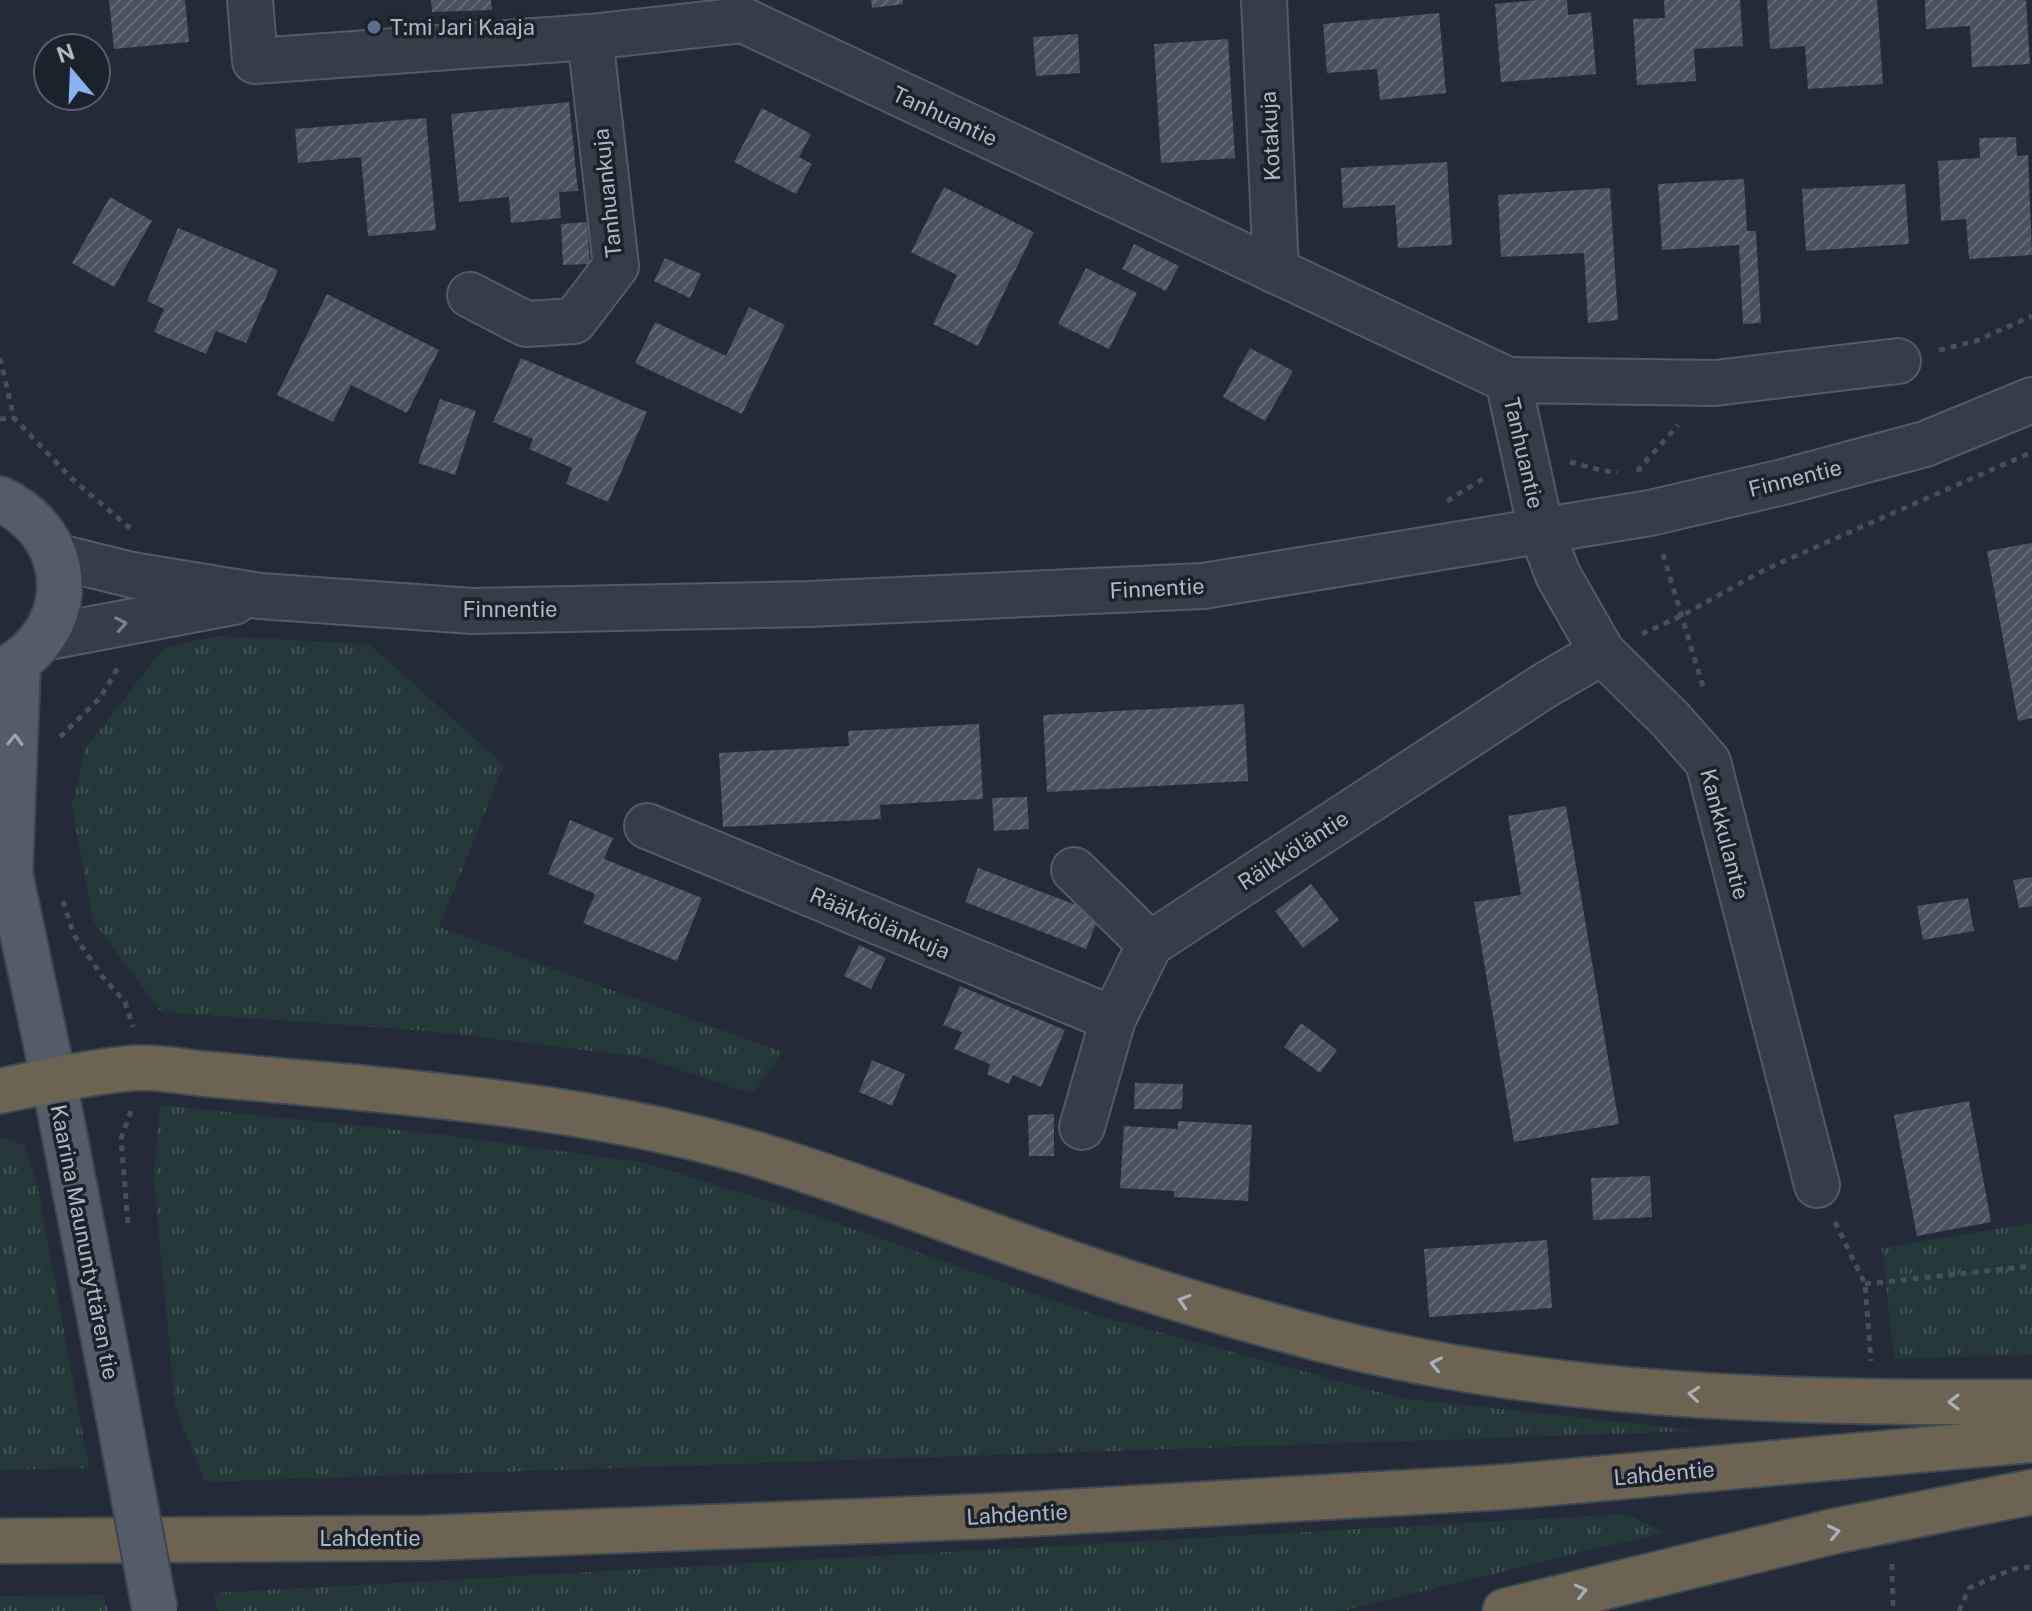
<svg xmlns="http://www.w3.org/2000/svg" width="2032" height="1611" viewBox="0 0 2032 1611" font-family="'Public Sans',sans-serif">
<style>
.grass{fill:url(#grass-tufts)}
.building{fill:url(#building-hatch)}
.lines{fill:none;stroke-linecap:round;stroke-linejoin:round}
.minor-casing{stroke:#535b66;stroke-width:48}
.major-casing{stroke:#3f4651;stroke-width:48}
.highway-casing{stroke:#404852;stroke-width:48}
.path{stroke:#425356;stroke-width:5;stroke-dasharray:6 6;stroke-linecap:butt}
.minor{stroke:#353d48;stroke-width:44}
.major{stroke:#535c68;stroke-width:44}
.highway{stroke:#6d6353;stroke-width:44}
.major-bridge-casing{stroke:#3f4651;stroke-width:48;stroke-linecap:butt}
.major-bridge{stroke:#535c68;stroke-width:44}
.oneway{stroke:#79818c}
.oneway2{stroke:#9da6b2}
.oneway3{stroke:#a9b0b9}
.service-dot{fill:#5c6f8a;stroke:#1b222c;stroke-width:3}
.labels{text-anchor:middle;stroke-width:7;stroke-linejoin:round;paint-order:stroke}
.poi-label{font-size:22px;fill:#b0b8c4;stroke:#1b222c;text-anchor:start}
.street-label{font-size:22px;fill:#b0b8c4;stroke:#1b222c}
</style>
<defs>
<pattern id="grass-tufts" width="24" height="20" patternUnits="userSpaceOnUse" patternTransform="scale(2)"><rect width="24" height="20" fill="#253839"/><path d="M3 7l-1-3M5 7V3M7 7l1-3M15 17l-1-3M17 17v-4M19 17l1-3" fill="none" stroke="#425354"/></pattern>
<pattern id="building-hatch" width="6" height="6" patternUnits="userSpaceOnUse" patternTransform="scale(2)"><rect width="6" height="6" fill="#485261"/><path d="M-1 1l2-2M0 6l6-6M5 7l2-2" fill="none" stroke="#606976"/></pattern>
</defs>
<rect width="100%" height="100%" fill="#222b37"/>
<g class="grass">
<polygon points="217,636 369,644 504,765 439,927 782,1052 753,1094 640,1057 428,1031 161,1012 93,921 72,807 84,750 164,648"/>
<polygon points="160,1105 438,1134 645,1163 820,1217 1089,1313 1401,1398 1701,1431 205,1482 175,1407 154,1179"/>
<polygon points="0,1137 24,1145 37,1183 89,1468 0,1470"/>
<polygon points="2032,1223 2032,1355 1894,1359 1882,1248"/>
<polygon points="1626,1514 1665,1532 1341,1611 218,1611 214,1593"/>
<polygon points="104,1595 108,1611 0,1611 0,1596"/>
</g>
<g class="building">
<polygon points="109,0 185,0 189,42 114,49"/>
<polygon points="431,0 491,0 492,10 432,12"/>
<polygon points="871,0 903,0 903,4 872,8"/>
<polygon points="1538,0 1567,0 1568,15 1591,12 1596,74 1501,82 1495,4"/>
<polygon points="1664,0 1740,0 1743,46 1694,49 1696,81 1637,85 1633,19 1665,18"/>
<polygon points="1767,0 1877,0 1883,84 1808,89 1805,46 1770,49"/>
<polygon points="1925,0 2026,0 2030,64 1972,67 1970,26 1926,29"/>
<polygon points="1439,13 1446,93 1380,100 1377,69 1327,73 1323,24"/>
<polygon points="1078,34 1080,73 1036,76 1033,37"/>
<polygon points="1228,39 1235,158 1161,163 1154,44"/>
<polygon points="569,102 578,191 559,192 561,218 511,223 509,197 459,202 451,114"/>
<polygon points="762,108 811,134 799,157 812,164 796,194 734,162"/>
<polygon points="426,118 436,230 368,236 361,157 298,163 295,129"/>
<polygon points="2016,137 2017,156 2028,155 2032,255 1969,259 1966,219 1941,221 1938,161 1980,158 1979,138"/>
<polygon points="1447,162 1452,245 1398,248 1395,205 1343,208 1341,168"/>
<polygon points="1744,179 1747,231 1756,231 1761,323 1743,324 1739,245 1662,250 1658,184"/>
<polygon points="1905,184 1909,244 1806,251 1802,189"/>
<polygon points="944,187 1034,232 978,346 933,324 957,275 911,252"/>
<polygon points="1610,188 1618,320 1588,323 1584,253 1501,257 1498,195"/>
<polygon points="110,197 152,221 114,287 72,263"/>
<polygon points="587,222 590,264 563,265 561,224"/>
<polygon points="178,228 278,270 246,343 216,331 206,354 154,332 164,309 147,301"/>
<polygon points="1134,244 1179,266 1166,291 1122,269"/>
<polygon points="665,258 701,274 690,298 654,281"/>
<polygon points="1086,268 1137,293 1109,349 1058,324"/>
<polygon points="327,294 439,350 407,413 351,385 333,422 277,395"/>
<polygon points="749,307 785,325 742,414 635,363 655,322 726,356"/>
<polygon points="1250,348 1293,371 1265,421 1223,397"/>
<polygon points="521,358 647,412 608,502 566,484 572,468 529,449 533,439 493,422"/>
<polygon points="440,399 476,411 455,475 418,463"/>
<polygon points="2032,543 2032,718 2018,721 1987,551"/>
<polygon points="1244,704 1248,781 1047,792 1043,715"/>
<polygon points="979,724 983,799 880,805 881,819 723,827 719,753 849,746 848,731"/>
<polygon points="1027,797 1029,829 994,831 992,798"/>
<polygon points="1566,806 1619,1124 1514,1142 1474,902 1521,895 1508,816"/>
<polygon points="570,820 613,838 604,859 702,898 677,961 583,923 595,894 548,874"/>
<polygon points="978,868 1100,914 1086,949 965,902"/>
<polygon points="2032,877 2032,906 2019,908 2013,880"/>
<polygon points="1311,884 1339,920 1303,948 1275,911"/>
<polygon points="1968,898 1974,931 1923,940 1917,906"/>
<polygon points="859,945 886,958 871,989 844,976"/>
<polygon points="960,986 1065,1030 1041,1087 1013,1075 1009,1084 987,1074 990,1064 954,1049 962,1032 943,1025"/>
<polygon points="1301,1023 1337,1050 1320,1073 1284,1047"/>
<polygon points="872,1060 905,1074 892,1106 859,1092"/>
<polygon points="1135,1083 1183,1084 1182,1109 1134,1109"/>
<polygon points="1969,1101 1991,1222 1917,1236 1894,1115"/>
<polygon points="1054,1114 1054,1156 1029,1156 1028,1115"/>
<polygon points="1178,1121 1252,1125 1248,1201 1174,1197 1174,1191 1120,1188 1124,1126 1178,1129"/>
<polygon points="1650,1176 1652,1217 1593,1220 1591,1178"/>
<polygon points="1547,1240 1552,1308 1429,1317 1424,1249"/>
</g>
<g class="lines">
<g class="minor-casing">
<g id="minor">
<polyline points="250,0 255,61 590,37 743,20 1508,380 1541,530 1558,575 1602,652 1671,720 1708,762 1817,1185"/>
<polyline points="1264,0 1276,271"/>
<polyline points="470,295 526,324 574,321 616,266 590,37"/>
<polyline points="1508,380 1715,383 1898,361"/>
<polyline points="55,556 132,575 260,596 472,611 809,604 1203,586 1650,513 1783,482 1925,444 2032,400"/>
<polyline points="44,638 234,602"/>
<polyline points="647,826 1113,1019"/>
<polyline points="1074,870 1150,944"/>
<polyline points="1082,1127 1113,1019 1150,944 1544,686 1602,652"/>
</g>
</g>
<g class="major-casing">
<g id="major">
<path d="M 0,499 C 80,537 79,634 0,672"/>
<polyline points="0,852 10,874 54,1081 111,1376"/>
<polyline points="10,874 18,664"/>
</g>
</g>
<g class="highway-casing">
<g id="highway">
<path d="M 0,1091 C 44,1082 89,1072 134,1068 C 157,1066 183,1072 206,1074 C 251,1078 296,1082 341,1086 C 480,1099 618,1114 752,1153 C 856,1184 956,1224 1058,1259 C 1143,1289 1230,1315 1317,1338 C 1550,1399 1793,1403 2032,1402"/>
<polyline points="0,1541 427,1538 993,1516 1505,1487 2032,1440"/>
<polyline points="1505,1611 1835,1531 2032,1492"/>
</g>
</g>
<g class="path">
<polyline points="1939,350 1976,341 2032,316"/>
<polyline points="0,358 14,418 71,478 131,529"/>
<polyline points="0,419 14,418"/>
<polyline points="1570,462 1604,471 1618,472"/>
<polyline points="1639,472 1639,469 1678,425"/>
<polyline points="1447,501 1486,477"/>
<polyline points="1663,554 1704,690"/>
<polyline points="1642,634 1683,615 1766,569 2032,452"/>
<polyline points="60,737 100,698 119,666"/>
<polyline points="63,901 74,935 102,976 125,1002 133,1027"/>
<polyline points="1835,1222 1865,1284 1871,1361"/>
<polyline points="128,1223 121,1139 131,1111"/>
<polyline points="1865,1284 2032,1266"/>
<polyline points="1892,1564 1893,1611"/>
<polyline points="1959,1611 1969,1588 2013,1569 2032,1567"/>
</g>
<use href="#minor" class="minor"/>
<use href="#major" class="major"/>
<use href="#highway" class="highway"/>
<g class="major-bridge-casing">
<polyline id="major-bridge" points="111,1376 155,1611"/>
</g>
<use href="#major-bridge" class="major-bridge"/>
</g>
<defs><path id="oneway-chevron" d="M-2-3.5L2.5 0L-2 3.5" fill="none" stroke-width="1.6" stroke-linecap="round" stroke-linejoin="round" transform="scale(2)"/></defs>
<use class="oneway" href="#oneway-chevron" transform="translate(121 624) rotate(-10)"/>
<use class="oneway2" href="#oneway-chevron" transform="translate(15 740) rotate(-88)"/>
<g class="oneway3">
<use href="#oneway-chevron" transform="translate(1184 1301) rotate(-162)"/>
<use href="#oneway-chevron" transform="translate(1436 1364) rotate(-168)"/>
<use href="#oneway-chevron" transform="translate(1694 1394) rotate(-175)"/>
<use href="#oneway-chevron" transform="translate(1954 1402) rotate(180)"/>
<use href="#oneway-chevron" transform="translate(1834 1532) rotate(-12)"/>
<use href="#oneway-chevron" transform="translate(1581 1591) rotate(-13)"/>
</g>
<circle class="service-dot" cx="374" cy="27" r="8"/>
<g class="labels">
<g class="poi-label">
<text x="390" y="35">T:mi Jari Kaaja</text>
</g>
<g class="street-label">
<text transform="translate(945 116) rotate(25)" y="8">Tanhuantie</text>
<text transform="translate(1270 136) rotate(-93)" y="8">Kotakuja</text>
<text transform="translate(607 193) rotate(-96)" y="8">Tanhuankuja</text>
<text transform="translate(1524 453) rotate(77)" y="8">Tanhuantie</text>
<text transform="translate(1795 478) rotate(-14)" y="8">Finnentie</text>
<text transform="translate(1157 588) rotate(-3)" y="8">Finnentie</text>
<text x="510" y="617">Finnentie</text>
<text transform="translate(1725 834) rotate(75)" y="8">Kankkulantie</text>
<text transform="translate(1293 850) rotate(-33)" y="8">Räikköläntie</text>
<text transform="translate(880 923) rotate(23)" y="8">Rääkkölänkuja</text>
<text transform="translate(85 1242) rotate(79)" y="8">Kaarina Maununtyttären tie</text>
<text transform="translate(1664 1473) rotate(-5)" y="8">Lahdentie</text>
<text transform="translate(1017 1514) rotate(-3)" y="8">Lahdentie</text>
<text x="370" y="1546">Lahdentie</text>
</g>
</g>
<g transform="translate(72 72) rotate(341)"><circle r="38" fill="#1b222c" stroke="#575e69" stroke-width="2"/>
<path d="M0-6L14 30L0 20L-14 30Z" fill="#88b2f1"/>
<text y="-12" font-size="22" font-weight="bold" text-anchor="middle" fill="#b0b8c4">N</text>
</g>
</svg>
